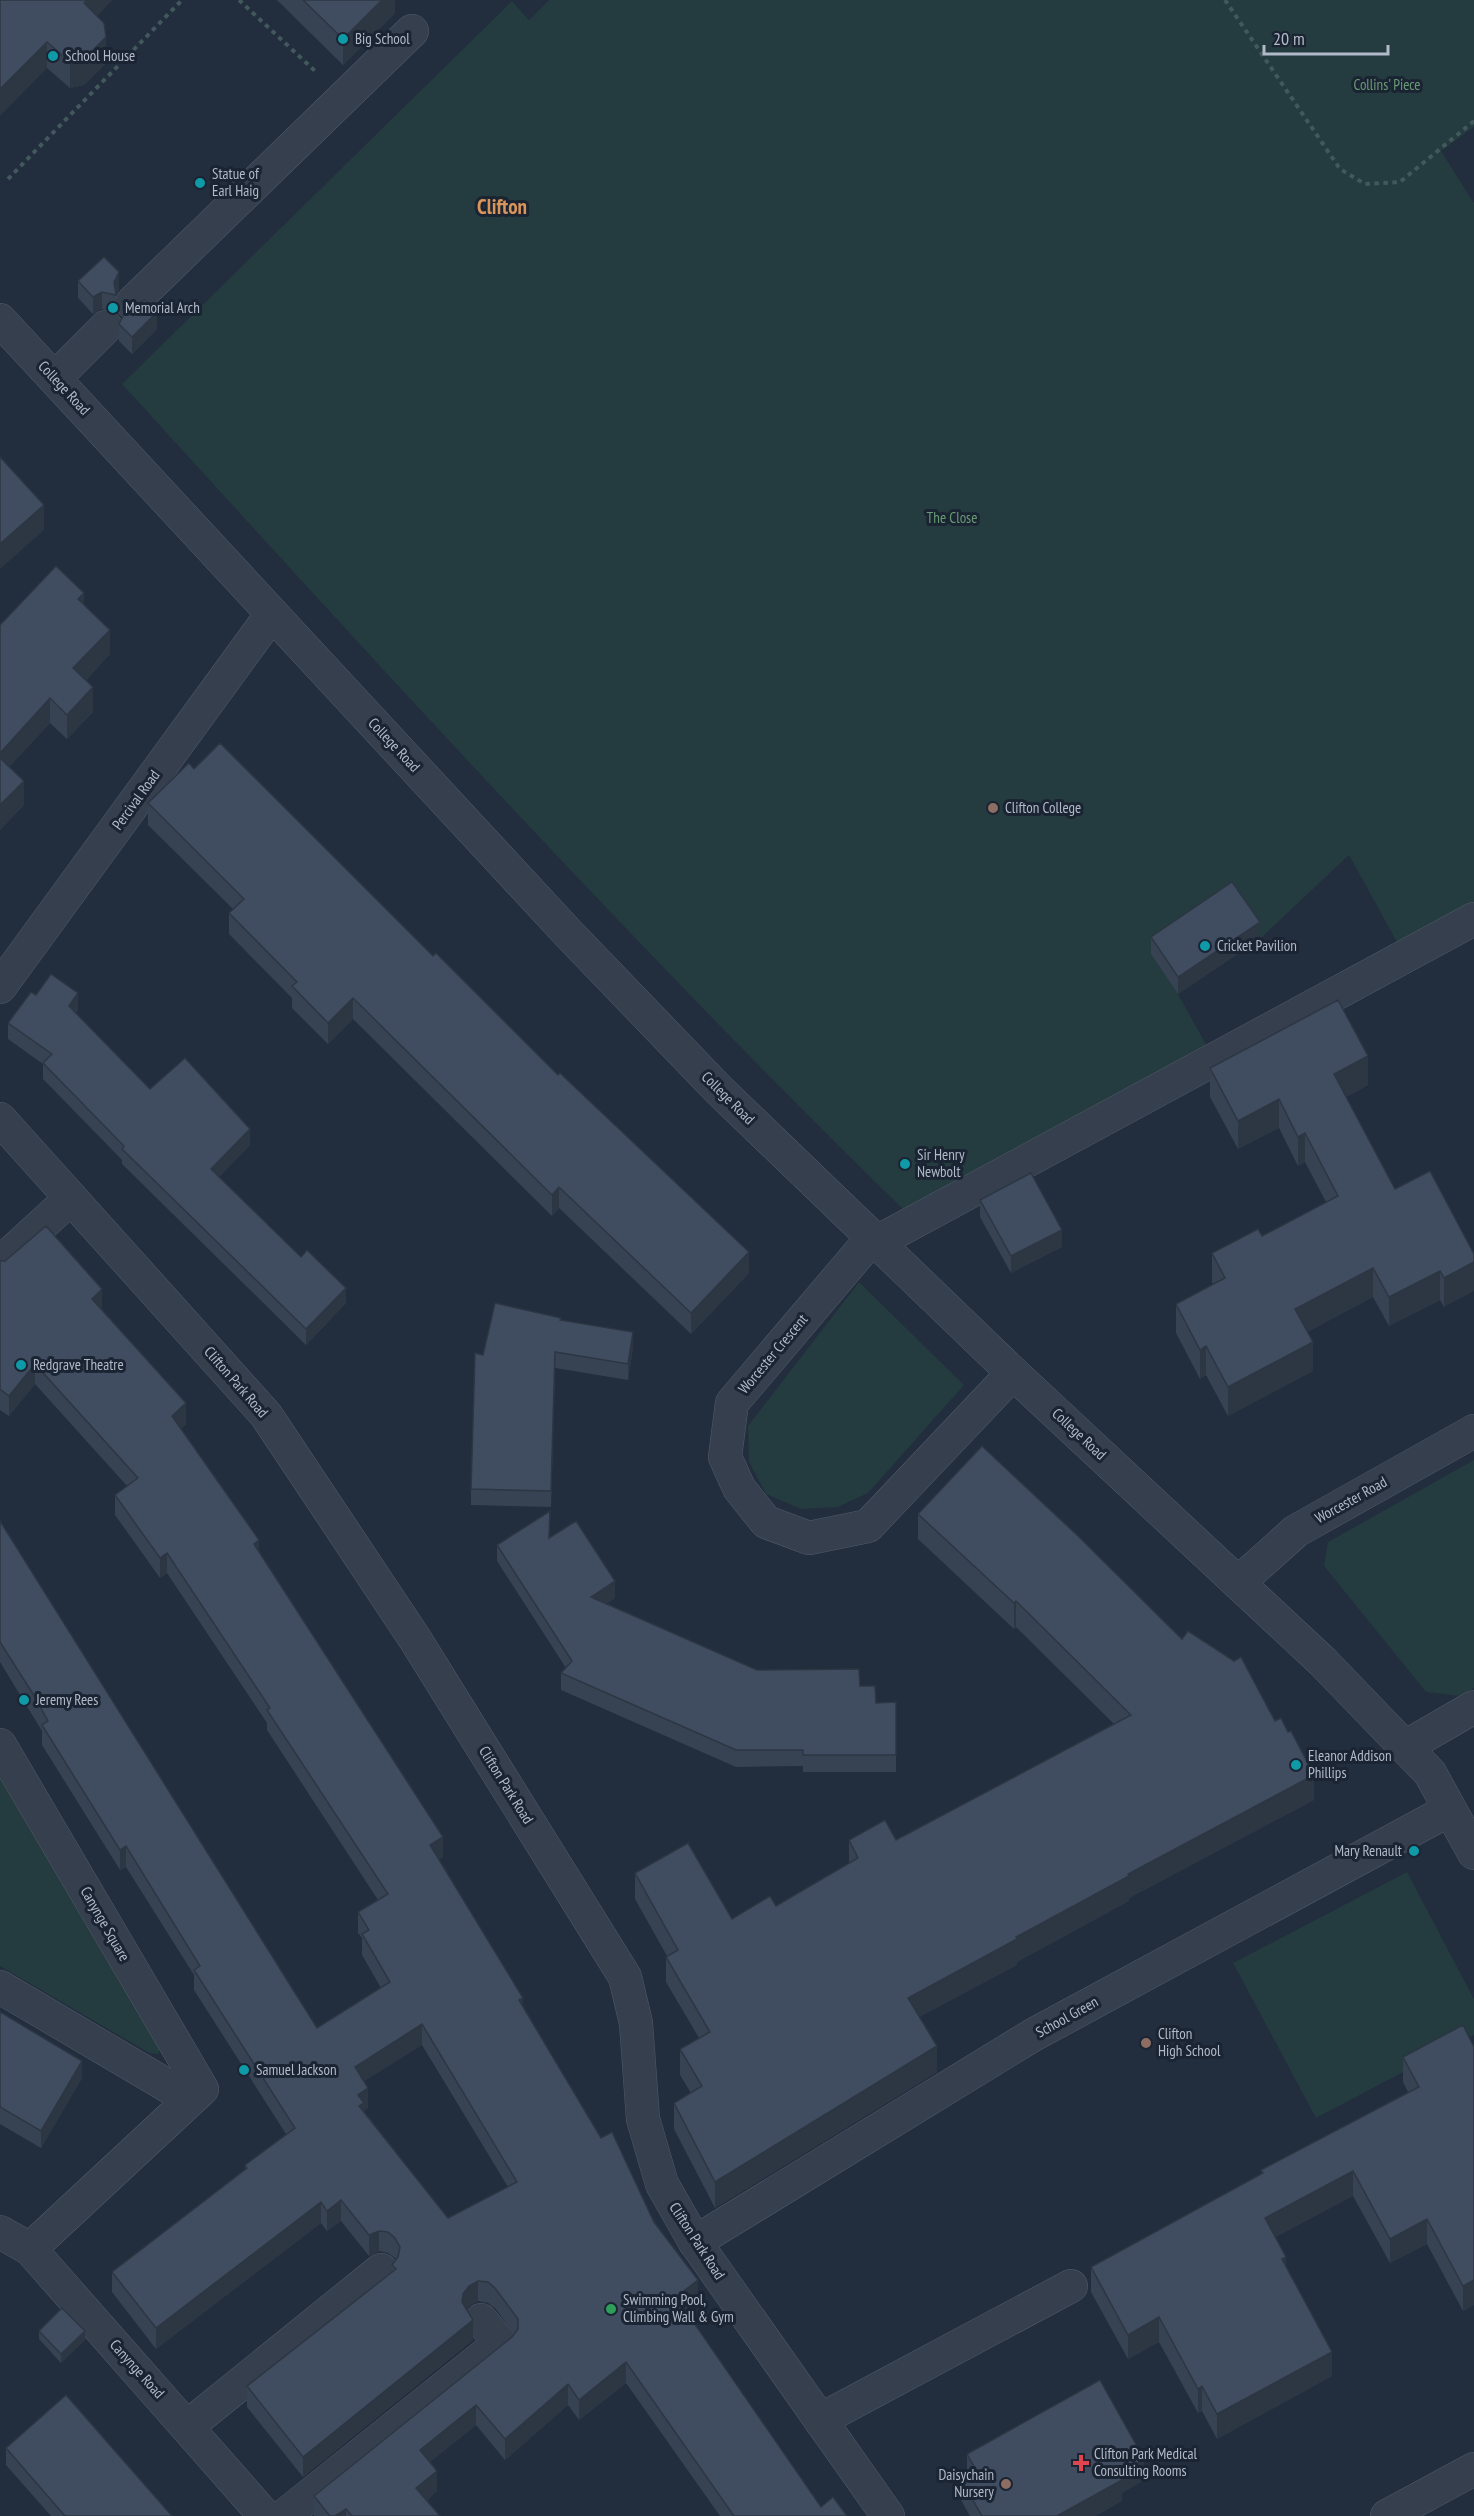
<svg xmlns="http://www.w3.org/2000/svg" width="1474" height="2516" viewBox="0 0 1474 2516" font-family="'PT Sans Narrow',sans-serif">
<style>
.green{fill:#243b3f}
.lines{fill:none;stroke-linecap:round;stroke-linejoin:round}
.minor-casing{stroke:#515a68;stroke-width:34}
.path{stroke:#42585c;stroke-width:4;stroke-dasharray:4.5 4.5;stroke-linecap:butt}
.minor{stroke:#363f4e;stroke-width:33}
.wall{fill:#374253;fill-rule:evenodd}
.shaded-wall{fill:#2d3643}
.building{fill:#404d60;stroke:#2d3643;stroke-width:1.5;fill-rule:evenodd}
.culture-dot{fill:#0f9aa8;stroke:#1b2432;stroke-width:2}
.education-dot{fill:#8d6e63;stroke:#1b2432;stroke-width:2}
.leisure-dot{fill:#2e9e5b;stroke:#1b2432;stroke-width:2}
.health-dot{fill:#e0444e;stroke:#1b2432;stroke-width:2}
.labels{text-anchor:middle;stroke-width:6;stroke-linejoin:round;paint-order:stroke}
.poi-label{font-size:15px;fill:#b1bac9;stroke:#1b2432;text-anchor:start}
.park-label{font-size:15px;fill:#679b74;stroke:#1b2432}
.street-label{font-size:15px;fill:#b1bac9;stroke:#1b2432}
.district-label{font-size:21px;font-weight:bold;fill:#da955b;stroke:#1b2432}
</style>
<rect width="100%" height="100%" fill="#222d3e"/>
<g class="green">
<path d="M 549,0 L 1474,0 L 1474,127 L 1441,151 L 1474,203 L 1474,905 L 1399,946 L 1349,855 L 1260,939 L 1178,994 L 1208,1048 L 911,1217 C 637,950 380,667 122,384 L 512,1 L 529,20 Z"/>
<polygon points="859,1282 964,1385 868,1493 838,1507 801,1509 766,1494 749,1462 748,1426"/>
<polygon points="1474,1460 1474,1688 1460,1696 1426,1692 1324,1566 1328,1542"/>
<polygon points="0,1775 161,2041 159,2054 149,2053 0,1966"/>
<polygon points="1407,1872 1474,1999 1474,2035 1316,2118 1233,1963"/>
</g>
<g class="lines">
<g class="minor-casing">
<g id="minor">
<polyline points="132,303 412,31"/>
<polyline points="0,320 567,932 718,1089 1013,1373 1323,1662 1430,1773 1474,1853"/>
<polyline points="55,378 106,327"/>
<polyline points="0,987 272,614"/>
<polyline points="0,1119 266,1415 415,1639 625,1977 636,2023 643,2119 662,2184 695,2242 888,2516"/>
<polyline points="872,1238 732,1403 725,1457 739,1488 766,1522 809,1538 868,1526 1013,1373"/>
<polyline points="877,1242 1474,919"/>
<polyline points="0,1263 71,1198"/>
<polyline points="1238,1583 1296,1531 1474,1431"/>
<polyline points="0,1745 202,2089 30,2249"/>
<polyline points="1405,1747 1474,1707"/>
<polyline points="0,1987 190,2099"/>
<polyline points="0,2232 30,2249 265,2516"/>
<polyline points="695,2242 1033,2035 1449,1810"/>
<polyline points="820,2420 1071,2286"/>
<polyline points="188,2426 381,2270"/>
<polyline points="284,2516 500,2343 481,2320"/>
<polyline points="1387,2516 1474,2469"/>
</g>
</g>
<g class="path">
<polyline points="239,0 315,71"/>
<polyline points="1225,0 1340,169 1365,184 1400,182 1474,121"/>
<polyline points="8,179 182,0"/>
</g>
<use href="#minor" class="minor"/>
</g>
<g class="wall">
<polygon points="0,0 112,0 97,16 106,63 84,85 70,88 47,68"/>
<polygon points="277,0 395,0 395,13 343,65"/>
<polygon points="78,281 119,289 116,295 116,312 102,309 93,314 78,298"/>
<polygon points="122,301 157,329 132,354 119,341 119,324 122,318"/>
<polygon points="84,605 110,654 86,680 93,712 67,739 50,723 9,767 24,805 0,830 0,625"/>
<polygon points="148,803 749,1273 691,1334 559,1208 552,1216 353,1019 328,1044 292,1008 292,998 229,934 229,913 233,909 148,825"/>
<polygon points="1151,937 1260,939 1178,994 1151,954"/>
<polygon points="36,995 78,1009 76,1013 150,1089 250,1145 219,1177 346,1303 306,1345 122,1164 122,1160 43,1079 43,1064 8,1039 8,1023"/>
<polygon points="1210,1068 1368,1085 1346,1097 1395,1189 1474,1254 1444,1307 1440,1300 1389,1326 1373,1297 1307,1332 1313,1371 1228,1416 1206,1375 1200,1379 1176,1333 1176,1304 1213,1284 1212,1282 1212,1253 1262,1236 1326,1202 1305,1162 1298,1166 1279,1128 1238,1149 1210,1097"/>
<polygon points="980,1200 1062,1247 1011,1273 980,1217"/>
<path d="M 0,1261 L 102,1310 L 186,1424 L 181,1429 L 259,1551 L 443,1857 L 439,1860 L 523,2007 L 601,2138 L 654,2222 L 698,2300 L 685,2311 L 821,2507 L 847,2516 L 720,2516 L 626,2383 L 579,2420 L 568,2405 L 505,2460 L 476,2425 L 430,2462 L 437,2491 L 427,2500 L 440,2516 L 314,2516 L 314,2496 L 512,2337 L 514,2334 L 495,2308 L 488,2303 L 478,2301 L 469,2306 L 467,2309 L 473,2340 L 303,2477 L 247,2407 L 247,2386 L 392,2271 L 392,2265 L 396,2260 L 395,2258 L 388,2253 L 379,2251 L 369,2256 L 341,2221 L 327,2231 L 321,2223 L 156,2349 L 112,2292 L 112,2272 L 245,2170 L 245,2165 L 286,2134 L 194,1990 L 194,1975 L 126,1867 L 120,1870 L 42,1745 L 42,1731 L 0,1662 L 0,1521 L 317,2028 L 381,1988 L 362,1955 L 362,1938 L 358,1933 L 358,1912 L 378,1900 L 267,1730 L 267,1723 L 167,1573 L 160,1578 L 115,1515 L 115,1495 L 127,1486 L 35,1384 L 9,1416 L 0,1410 ZM 422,2045 L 508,2187 L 448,2218 L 364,2111 L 368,2108 L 364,2081 Z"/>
<polygon points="561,1321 633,1348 628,1380 555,1368 551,1507 471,1505 471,1489 483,1355"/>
<polygon points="918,1514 1314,1800 1129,1898 1129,1901 1017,1962 1017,1965 919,2017 937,2072 715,2208 674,2129 674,2103 691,2093 680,2075 680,2049 699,2038 666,1982 666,1957 667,1956 635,1899 635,1873 732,1919 776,1906 849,1863 849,1840 896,1840 1114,1724 1016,1627 1014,1629 918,1539"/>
<polygon points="550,1538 615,1598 606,1604 757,1670 860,1686 876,1703 896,1702 896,1772 803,1772 803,1766 736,1767 561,1690 561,1673 566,1668 497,1561 497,1545"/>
<polygon points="0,2012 82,2078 41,2148 0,2124"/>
<polygon points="1474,2047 1474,2305 1463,2311 1427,2244 1390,2263 1353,2196 1275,2237 1286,2267 1332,2376 1217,2439 1202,2411 1198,2413 1159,2342 1128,2359 1091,2292 1091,2267 1261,2174 1261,2170 1408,2092 1403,2082 1403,2057"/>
<polygon points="39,2331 85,2340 61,2363 39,2339"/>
<polygon points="6,2448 172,2516 51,2516 6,2465"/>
<polygon points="967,2454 1144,2480 1122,2493 1122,2501 1095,2516 970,2516 961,2500 961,2479 967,2475"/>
</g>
<g class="shaded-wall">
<polygon points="87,0 112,0 84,30 84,3"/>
<polygon points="382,0 395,0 395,13 343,65 343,39"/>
<polygon points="106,37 106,63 84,85 70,88 70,62"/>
<polygon points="47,42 47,68 0,116 0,89"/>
<polygon points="119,272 119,289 116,295 114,282"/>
<polygon points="102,292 102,309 93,314 93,297"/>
<polygon points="157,312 157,329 132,354 132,337"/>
<polygon points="44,505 44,530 0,569 0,544"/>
<polygon points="84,593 84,617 78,599"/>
<polygon points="110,630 110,654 73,693 73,668"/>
<polygon points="93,687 93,712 67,739 67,715"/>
<polygon points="50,698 50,723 0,777 0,753"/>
<polygon points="24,781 24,805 0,830 0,805"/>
<polygon points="1260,922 1260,939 1178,994 1178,977"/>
<polygon points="78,993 78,1009 69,1022 69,1006"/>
<polygon points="353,998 353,1019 328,1044 328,1023"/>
<polygon points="1368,1056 1368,1085 1334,1103 1334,1074"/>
<polygon points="1279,1099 1279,1128 1238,1149 1238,1121"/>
<polygon points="250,1129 250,1145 211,1185 211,1169"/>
<polygon points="1305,1133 1305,1162 1298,1166 1298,1137"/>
<polygon points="559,1187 559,1208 552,1216 552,1195"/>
<polygon points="1062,1230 1062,1247 1011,1273 1011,1256"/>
<polygon points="749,1252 749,1273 691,1334 691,1313"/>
<polygon points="1474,1262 1474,1291 1444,1307 1444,1278"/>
<polygon points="1373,1268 1373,1297 1295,1338 1295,1309"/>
<polygon points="1440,1271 1440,1300 1389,1326 1389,1297"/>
<polygon points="346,1288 346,1303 306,1345 306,1329"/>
<polygon points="102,1289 102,1310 92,1319 92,1299"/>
<polygon points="633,1332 633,1348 628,1380 628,1364"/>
<polygon points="1313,1342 1313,1371 1228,1416 1228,1387"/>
<polygon points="1206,1346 1206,1375 1200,1379 1200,1350"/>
<polygon points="35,1364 35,1384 9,1416 9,1396"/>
<polygon points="186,1403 186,1424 172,1437 172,1416"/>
<polygon points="259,1540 259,1561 254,1544"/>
<polygon points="167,1553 167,1573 160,1578 160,1558"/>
<polygon points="615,1581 615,1598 591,1614 591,1597"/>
<polygon points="1016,1601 1016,1627 1014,1629 1014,1603"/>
<polygon points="1314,1775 1314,1800 1129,1898 1129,1901 1017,1962 1017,1965 908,2023 908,1998 1128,1874"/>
<polygon points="443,1837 443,1857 430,1866 430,1845"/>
<polygon points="126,1846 126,1867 120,1870 120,1850"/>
<polygon points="523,1998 523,2018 519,2000"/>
<polygon points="422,2024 422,2045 355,2087 355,2067"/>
<polygon points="937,2046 937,2072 715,2208 715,2182"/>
<polygon points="82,2061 82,2078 41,2148 41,2131"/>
<polygon points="368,2088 368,2108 364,2111 359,2126 358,2095"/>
<polygon points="1353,2171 1353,2196 1265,2243 1265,2218"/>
<polygon points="341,2200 341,2221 327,2231 327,2211"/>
<polygon points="321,2202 321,2223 156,2349 156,2328"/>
<polygon points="1427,2219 1427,2244 1390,2263 1390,2239"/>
<polygon points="379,2231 379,2251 369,2256 369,2235"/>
<polygon points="1286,2257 1286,2282 1282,2259"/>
<polygon points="698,2280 698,2300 676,2318 676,2297"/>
<polygon points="1474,2280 1474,2305 1463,2311 1463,2286"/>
<polygon points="478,2281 478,2301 469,2306 463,2314 462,2302 463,2294 469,2286"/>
<polygon points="1159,2317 1159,2342 1128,2359 1128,2335"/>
<polygon points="473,2320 473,2340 303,2477 303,2457"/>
<polygon points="85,2331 85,2340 61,2363 61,2354"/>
<polygon points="1332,2352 1332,2376 1217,2439 1217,2414"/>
<polygon points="626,2362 626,2383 579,2420 579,2400"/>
<polygon points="568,2384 568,2405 505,2460 505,2439"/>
<polygon points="1202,2386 1202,2411 1198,2413 1198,2389"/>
<polygon points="476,2405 476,2425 420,2470 420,2450"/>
<polygon points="1144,2459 1144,2480 1122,2493 1122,2501 1095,2516 1057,2516 1118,2473"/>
<polygon points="437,2471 437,2491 416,2508 416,2488"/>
<polygon points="346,2509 346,2516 335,2516"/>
</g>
<g class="building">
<polygon points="0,0 87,0 84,3 104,23 106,37 84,59 70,62 47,42 0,89"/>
<polygon points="303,0 382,0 343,39"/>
<polygon points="104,257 119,272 114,282 116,295 102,292 93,297 78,281"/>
<polygon points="145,300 157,312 132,337 119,324 124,314 122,301 136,304"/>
<polygon points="0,457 44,505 0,544"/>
<polygon points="56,566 84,593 78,599 110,630 73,668 93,687 67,715 50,698 0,753 0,625"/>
<polygon points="220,743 433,956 436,953 558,1075 560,1073 749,1252 691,1313 559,1187 552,1195 353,998 328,1023 292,986 297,982 229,913 244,899 148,803 189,763 194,769"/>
<polygon points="0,758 24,781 0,805"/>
<polygon points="1232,882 1260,922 1178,977 1151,937"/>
<polygon points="51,974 78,993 69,1006 150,1089 185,1058 250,1129 211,1169 301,1257 307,1250 346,1288 306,1329 122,1149 124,1146 43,1063 52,1054 8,1023 31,992 36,995"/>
<polygon points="1338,1000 1368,1056 1334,1074 1395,1189 1430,1171 1474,1254 1474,1262 1444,1278 1440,1271 1389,1297 1373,1268 1295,1309 1313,1342 1228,1387 1206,1346 1200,1350 1176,1304 1225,1278 1212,1253 1258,1229 1262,1236 1338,1196 1305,1133 1298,1137 1279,1099 1238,1121 1210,1068"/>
<polygon points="1031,1173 1062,1230 1011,1256 980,1200"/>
<path d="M 46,1226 L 102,1289 L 92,1299 L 186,1403 L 172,1416 L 259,1540 L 254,1544 L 443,1837 L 430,1845 L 523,1998 L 519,2000 L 601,2138 L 612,2132 L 654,2222 L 698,2280 L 676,2297 L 821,2507 L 833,2497 L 847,2516 L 734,2516 L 626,2362 L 579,2400 L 568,2384 L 505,2439 L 476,2405 L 420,2450 L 437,2471 L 416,2488 L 440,2516 L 352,2516 L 346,2509 L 335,2516 L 330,2516 L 314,2496 L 512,2337 L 518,2329 L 518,2319 L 495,2288 L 488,2282 L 478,2281 L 469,2286 L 463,2294 L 462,2302 L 473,2320 L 303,2457 L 247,2386 L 396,2269 L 392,2265 L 398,2257 L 400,2247 L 395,2238 L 388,2232 L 379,2231 L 369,2235 L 341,2200 L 327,2211 L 321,2202 L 156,2328 L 112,2272 L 247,2168 L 245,2165 L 295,2128 L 194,1970 L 200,1966 L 126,1846 L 120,1850 L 42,1725 L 48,1721 L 33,1694 L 0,1642 L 0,1521 L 317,2028 L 390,1982 L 362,1934 L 369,1930 L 358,1912 L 388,1894 L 267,1710 L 270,1708 L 167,1553 L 160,1558 L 115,1495 L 138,1478 L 35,1364 L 9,1396 L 0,1389 L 0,1261 L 5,1261 ZM 422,2024 L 517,2182 L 448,2218 L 359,2106 L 364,2103 L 358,2095 L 368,2088 L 355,2067 Z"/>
<polygon points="495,1303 561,1318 560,1320 633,1332 628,1364 555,1352 551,1491 471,1489 475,1353 483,1355"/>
<polygon points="982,1446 1077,1535 1182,1639 1188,1631 1234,1661 1241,1657 1275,1721 1281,1718 1288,1732 1291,1731 1314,1775 1128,1874 1129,1876 1016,1937 1017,1939 908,1998 937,2046 715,2182 674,2103 702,2086 680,2049 710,2032 666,1957 678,1950 635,1873 688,1843 732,1919 770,1896 776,1906 858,1858 849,1840 885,1820 896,1840 1131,1715 1016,1601 1014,1603 918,1514"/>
<polygon points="550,1511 549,1538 576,1521 615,1581 591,1597 757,1670 859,1669 860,1686 875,1686 876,1703 896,1702 896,1755 803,1755 803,1750 736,1750 561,1673 572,1661 497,1545"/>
<polygon points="0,2012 82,2061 41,2131 0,2107"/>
<polygon points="1463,2025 1474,2047 1474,2280 1463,2286 1427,2219 1390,2239 1353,2171 1265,2218 1286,2257 1282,2259 1332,2352 1217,2414 1202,2386 1198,2389 1159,2317 1128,2335 1091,2267 1263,2173 1261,2170 1419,2087 1403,2057"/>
<polygon points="62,2308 85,2331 61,2354 39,2331"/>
<polygon points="1100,2380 1144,2459 1118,2473 1122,2480 1057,2516 982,2516 961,2479 976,2470 967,2454"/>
<polygon points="66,2395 172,2516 65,2516 6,2448"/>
</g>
<g class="culture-dot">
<circle cx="343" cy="39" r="6"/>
<circle cx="53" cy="56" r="6"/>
<circle cx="200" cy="183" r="6"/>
<circle cx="113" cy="308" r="6"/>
<circle cx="1205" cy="946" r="6"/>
<circle cx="905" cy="1164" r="6"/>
<circle cx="21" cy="1365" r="6"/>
<circle cx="24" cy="1700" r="6"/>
<circle cx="1296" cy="1765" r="6"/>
<circle cx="1414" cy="1851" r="6"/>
<circle cx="244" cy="2070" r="6"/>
</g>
<g class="education-dot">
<circle cx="993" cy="808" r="6"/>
<circle cx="1146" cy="2043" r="6"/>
<circle cx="1006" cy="2484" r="6"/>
</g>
<circle class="leisure-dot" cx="611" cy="2309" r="6"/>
<path class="health-dot" d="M1078 2454h6v6h6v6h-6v6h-6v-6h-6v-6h6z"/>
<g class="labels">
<g class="poi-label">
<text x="355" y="44">Big School</text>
<text x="65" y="61">School House</text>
<text x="212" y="179">Statue of<tspan x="212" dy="17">Earl Haig</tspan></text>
<text x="125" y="313">Memorial Arch</text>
<text x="1005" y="813">Clifton College</text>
<text x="1217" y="951">Cricket Pavilion</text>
<text x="917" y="1160">Sir Henry<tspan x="917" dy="17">Newbolt</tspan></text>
<text x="33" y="1370">Redgrave Theatre</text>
<text x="36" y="1705">Jeremy Rees</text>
<text x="1308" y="1761">Eleanor Addison<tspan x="1308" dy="17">Phillips</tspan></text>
<text x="1402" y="1856" text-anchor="end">Mary Renault</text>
<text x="1158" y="2039">Clifton<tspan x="1158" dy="17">High School</tspan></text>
<text x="256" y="2075">Samuel Jackson</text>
<text x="623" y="2305">Swimming Pool,<tspan x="623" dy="17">Climbing Wall &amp; Gym</tspan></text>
<text x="1094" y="2459">Clifton Park Medical<tspan x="1094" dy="17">Consulting Rooms</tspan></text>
<text x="994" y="2480" text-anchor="end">Daisychain<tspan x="994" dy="17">Nursery</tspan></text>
</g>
<g class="park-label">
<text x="1387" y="90">Collins' Piece</text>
<text x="952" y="523">The Close</text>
</g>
<g class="street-label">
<text transform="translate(64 388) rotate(47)" y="5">College Road</text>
<text transform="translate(394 745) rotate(47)" y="5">College Road</text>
<text transform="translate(136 800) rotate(-54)" y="5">Percival Road</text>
<text transform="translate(728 1098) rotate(45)" y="5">College Road</text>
<text transform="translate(773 1354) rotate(-50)" y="5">Worcester Crescent</text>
<text transform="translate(236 1382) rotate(49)" y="5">Clifton Park Road</text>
<text transform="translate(1079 1434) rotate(43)" y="5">College Road</text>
<text transform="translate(1351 1500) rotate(-29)" y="5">Worcester Road</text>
<text transform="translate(506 1785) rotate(58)" y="5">Clifton Park Road</text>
<text transform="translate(105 1924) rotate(60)" y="5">Canynge Square</text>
<text transform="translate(1067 2017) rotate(-29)" y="5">School Green</text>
<text transform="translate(697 2241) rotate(57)" y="5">Clifton Park Road</text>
<text transform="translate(137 2369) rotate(48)" y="5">Canynge Road</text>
</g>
<g class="district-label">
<text x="502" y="214">Clifton</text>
</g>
</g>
<path d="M1264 45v9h124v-9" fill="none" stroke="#b1bac9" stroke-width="3"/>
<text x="1273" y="45" font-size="18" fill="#b1bac9" stroke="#1b2432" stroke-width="4.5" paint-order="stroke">20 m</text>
</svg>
